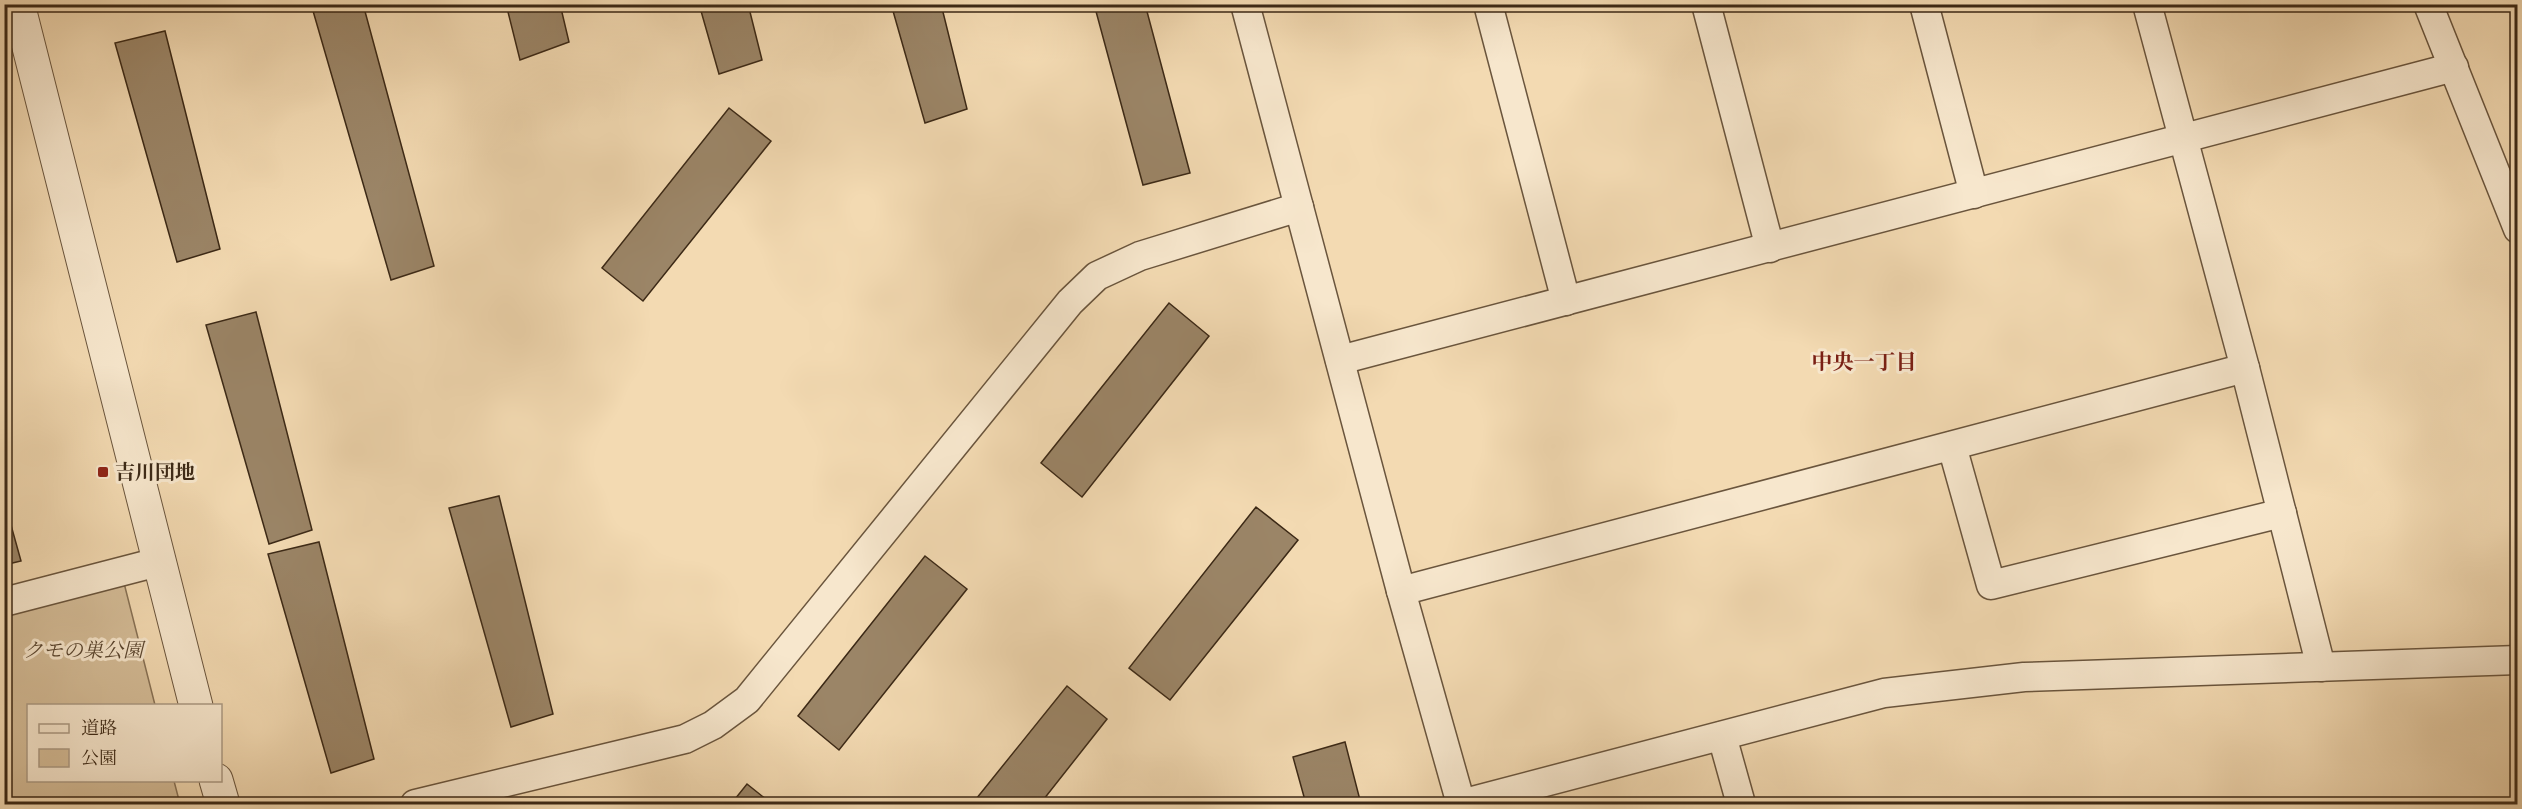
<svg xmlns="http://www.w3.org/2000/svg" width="2522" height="809" viewBox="0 0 2522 809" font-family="Cardo,'Noto Serif JP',serif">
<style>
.green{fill:#d4bc97;stroke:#887256;stroke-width:1.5}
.building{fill:#9b8567;stroke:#3c2916;stroke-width:1.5}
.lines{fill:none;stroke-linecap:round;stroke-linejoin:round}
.minor-casing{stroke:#6a553d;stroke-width:31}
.tertiary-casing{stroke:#6a553d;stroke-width:35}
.minor{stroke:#f7e7cd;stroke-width:28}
.tertiary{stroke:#f7e7cd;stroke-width:33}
.poi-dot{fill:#8f2418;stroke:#f7e7cd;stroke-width:2}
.labels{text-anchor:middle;stroke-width:6;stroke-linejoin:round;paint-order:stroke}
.poi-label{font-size:20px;font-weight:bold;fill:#3c2916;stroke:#f7e7cd;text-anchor:start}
.park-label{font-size:20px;font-style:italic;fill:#5a4630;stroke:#f7e7cd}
.neighbourhood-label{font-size:21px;font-weight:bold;fill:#7a1f14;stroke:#f7e7cd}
</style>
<rect width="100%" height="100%" fill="#f3dab2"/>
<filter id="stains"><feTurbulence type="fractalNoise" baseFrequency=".00333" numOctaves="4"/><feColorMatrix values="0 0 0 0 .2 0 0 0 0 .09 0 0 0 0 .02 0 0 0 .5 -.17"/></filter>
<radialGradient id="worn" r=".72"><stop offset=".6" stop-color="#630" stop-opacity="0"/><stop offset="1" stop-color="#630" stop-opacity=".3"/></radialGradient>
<polygon class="green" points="124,583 155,705 28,706 28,780 174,781 180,804 5,804 5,614"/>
<g class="building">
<polygon points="311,4 363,4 434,266 391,280"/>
<polygon points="506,4 560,4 569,42 520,60"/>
<polygon points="699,4 748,4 762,60 719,74"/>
<polygon points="891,4 941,4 967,109 925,123"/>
<polygon points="1094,4 1145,4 1190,173 1143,185"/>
<polygon points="165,31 220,249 177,262 115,43"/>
<polygon points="729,108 771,141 643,301 602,268"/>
<polygon points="1169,303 1209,336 1082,497 1041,463"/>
<polygon points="256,312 312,530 269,544 206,325"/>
<polygon points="499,496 553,714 511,727 449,508"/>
<polygon points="4,500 21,561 4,565"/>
<polygon points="1256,507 1298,540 1170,700 1129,668"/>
<polygon points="319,542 374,759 331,773 268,554"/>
<polygon points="925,556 967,589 839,750 798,716"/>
<polygon points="1067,686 1107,719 1040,804 972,804"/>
<polygon points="1345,742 1361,804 1306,804 1293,757"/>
<polygon points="747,784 772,804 731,804"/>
</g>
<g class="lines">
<g class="minor-casing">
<g id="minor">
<polyline points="1245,4 1401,591 1461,804"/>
<polyline points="1488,4 1566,301"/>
<polyline points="1706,4 1770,248"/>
<polyline points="1924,4 1974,194"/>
<polyline points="2147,4 2245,368 2321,667"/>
<polyline points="2428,4 2518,229"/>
<polyline points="1340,360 2454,67"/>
<polyline points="1952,446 1991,585 2282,513"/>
<polyline points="1401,591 2245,368"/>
<polyline points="4,602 158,562"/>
<polyline points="1722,736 1741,804"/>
<polyline points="415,804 685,739 713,725 747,700 1070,302 1097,276 1140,256 1299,207"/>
<polyline points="1461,804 1884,693 2024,677 2518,660"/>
</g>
</g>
<g class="tertiary-casing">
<g id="tertiary">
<polyline points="18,4 196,706"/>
<polyline points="216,780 223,804"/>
</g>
</g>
<use href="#minor" class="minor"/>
<use href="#tertiary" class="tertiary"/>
</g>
<rect class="poi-dot" x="97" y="466" width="12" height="12" rx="3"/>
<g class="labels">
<g class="poi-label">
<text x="115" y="479">吉川団地</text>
</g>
<g class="park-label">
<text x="83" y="657">クモの巣公園</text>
</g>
<g class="neighbourhood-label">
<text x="1864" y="369">中央一丁目</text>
</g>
</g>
<rect width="2522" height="809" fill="none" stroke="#f3dab2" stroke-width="24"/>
<rect x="6" y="6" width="2510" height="797" fill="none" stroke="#3c2916" stroke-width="3"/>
<rect x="12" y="12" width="2498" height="785" fill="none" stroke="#3c2916" stroke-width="1.5"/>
<rect x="27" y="704" width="195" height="78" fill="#f7e7cd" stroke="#ac9b84" stroke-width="1.5"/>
<rect x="39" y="724" width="30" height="9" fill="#f7e7cd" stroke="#ac9b84" stroke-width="1.5"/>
<text x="81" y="734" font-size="18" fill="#3c2916">道路</text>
<rect x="39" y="749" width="30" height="18" fill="#d4bc97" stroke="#ac9b84" stroke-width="1.5"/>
<text x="81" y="764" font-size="18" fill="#3c2916">公園</text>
<rect width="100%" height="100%" filter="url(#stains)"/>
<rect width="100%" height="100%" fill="url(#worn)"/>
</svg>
